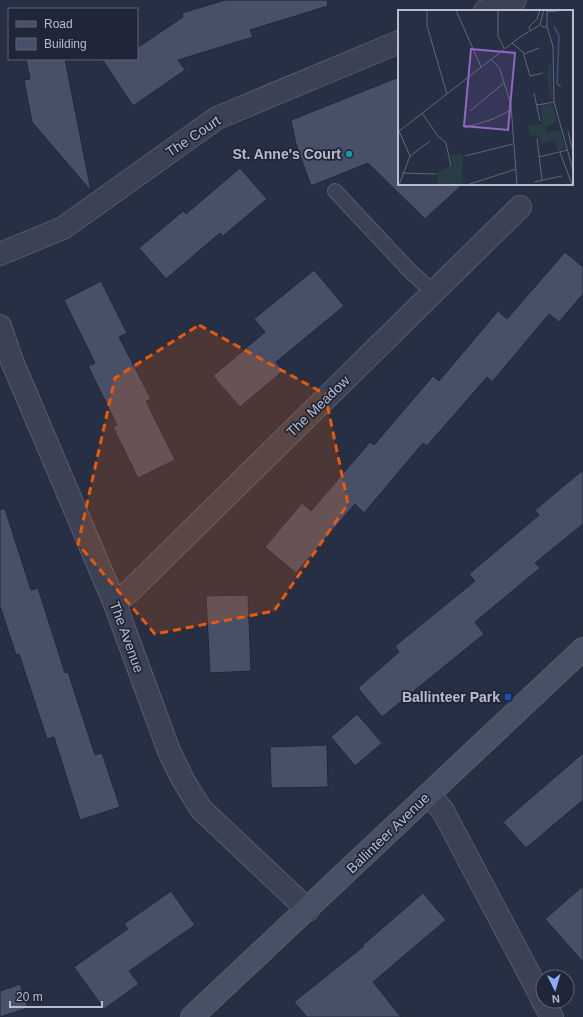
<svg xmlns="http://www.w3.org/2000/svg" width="583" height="1017" viewBox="0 0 583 1017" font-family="Helvetica,sans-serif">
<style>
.building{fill:#485068;stroke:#21283a}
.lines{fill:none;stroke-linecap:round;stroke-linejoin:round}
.lane-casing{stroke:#565c6d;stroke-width:16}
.street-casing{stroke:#565c6d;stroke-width:24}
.secondary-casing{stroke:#565c6d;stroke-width:24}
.lane{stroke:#3a4253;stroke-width:14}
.street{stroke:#3a4253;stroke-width:22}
.secondary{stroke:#485066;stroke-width:22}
.marked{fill:#e8590c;fill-opacity:0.2;stroke:#e8590c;stroke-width:3;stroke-dasharray:8 5;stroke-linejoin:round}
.culture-dot{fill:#0f9aa8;stroke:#1f2638;stroke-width:1.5}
.transit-dot{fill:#1a4fb4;stroke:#1f2638;stroke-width:1.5}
.labels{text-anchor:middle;stroke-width:3.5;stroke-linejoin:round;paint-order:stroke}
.street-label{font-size:14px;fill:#b8bdcd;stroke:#1f2638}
.poi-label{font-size:14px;font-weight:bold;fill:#b8bdcd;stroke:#1f2638;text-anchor:end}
.inset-river{fill:none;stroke:#3b4a6c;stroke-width:2}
.inset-road{fill:none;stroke:#60687a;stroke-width:1}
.view{fill:#9366c5;fill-opacity:0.15;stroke:#9366c5;stroke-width:2}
.inset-edge{fill:none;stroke:#b8bdcd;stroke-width:2}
</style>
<rect width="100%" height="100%" fill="#262f43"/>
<g class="building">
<polygon points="225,0 327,0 328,6 250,30 253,37 178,60 185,70 133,106 102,59 137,59 137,48 183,17 182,13"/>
<polygon points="26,59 65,59 91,191 32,122 24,80 30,79"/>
<polygon points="399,77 399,184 463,184 425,219 368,163 311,186 296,144 291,120"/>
<polygon points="240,168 267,199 223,236 220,233 166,279 139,248 183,211 186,214"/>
<polygon points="565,252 583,267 583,294 559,322 549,314 492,382 487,377 427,446 423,443 364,513 355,504 296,573 265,547 302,503 311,511 370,442 374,445 433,376 439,381 498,311 507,319"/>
<polygon points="314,270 344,306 276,362 283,371 240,407 213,376 265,332 254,319"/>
<polygon points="101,281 127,333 119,337 151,399 146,401 175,460 138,478 113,427 117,425 88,366 95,363 64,300"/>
<polygon points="583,470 583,524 535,563 540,568 475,622 484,634 382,717 358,688 399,652 395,646 475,581 469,574 539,515 535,510"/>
<polygon points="0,509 5,509 31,590 38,588 65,673 68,672 95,755 102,753 120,807 80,820 54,737 47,739 19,654 16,655 0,606"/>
<polygon points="248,595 251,671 210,673 206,596"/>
<polygon points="357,714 382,743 355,766 331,737"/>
<polygon points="327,745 328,787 271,788 270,747"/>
<polygon points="583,753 583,800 526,848 503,822"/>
<polygon points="583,886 583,962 545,919"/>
<polygon points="171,891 195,925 129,971 139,984 104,1009 74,967 128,929 124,924"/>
<polygon points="423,893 446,920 373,982 401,1017 307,1017 294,1002 364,946 363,945"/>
<polygon points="20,984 28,1008 0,1017 0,991"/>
</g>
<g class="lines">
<g class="lane-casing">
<polyline id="lane" points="335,191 410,271 434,293"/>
</g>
<g class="street-casing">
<g id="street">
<polyline points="485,11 515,0"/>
<polyline points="0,254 63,228 217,118 399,42"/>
<polyline points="0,326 12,361 115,604 169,751 183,780 201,809 308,910"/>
<polyline points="115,604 132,589 520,207"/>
<polyline points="429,794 443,811 543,1000"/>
<polyline points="543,1001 552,1017"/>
</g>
</g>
<g class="secondary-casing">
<polyline id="secondary" points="192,1017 583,649"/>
</g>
<use href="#lane" class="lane"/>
<use href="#street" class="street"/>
<use href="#secondary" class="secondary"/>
</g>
<path class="marked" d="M 199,325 L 325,394 L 348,504 L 274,611 L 155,634 L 78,544 L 115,378 Z"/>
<circle class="culture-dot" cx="349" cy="154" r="4"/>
<rect class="transit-dot" x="504" y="693" width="8" height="8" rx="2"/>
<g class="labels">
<g class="street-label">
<text transform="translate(193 136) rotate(-34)" y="5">The Court</text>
<text transform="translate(318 406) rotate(-44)" y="5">The Meadow</text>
<text transform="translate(127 637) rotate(70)" y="5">The Avenue</text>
<text transform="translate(388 833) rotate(-44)" y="5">Ballinteer Avenue</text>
</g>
<g class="poi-label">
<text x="341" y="159">St. Anne's Court</text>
<text x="500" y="702">Ballinteer Park</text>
</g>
</g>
<g transform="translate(398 10)">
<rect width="175" height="175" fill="#262f43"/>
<path d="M 153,50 L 154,89 L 152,89 L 149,67 ZM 154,94 L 159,112 L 148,117 L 150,123 L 162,120 L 167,138 L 160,141 L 156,130 L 143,134 L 141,126 L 131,125 L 130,117 L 144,114 L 143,96 ZM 52,145 L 65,145 L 64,168 L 66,173 L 40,175 L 39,162 L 55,155 Z" fill="#283e44"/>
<path class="inset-river" d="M 156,16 L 161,26 L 159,74 L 163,76"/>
<path class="inset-road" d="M 29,0 L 29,16 L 49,84M 58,0 L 83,57M 100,0 L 100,26 L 106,38M 146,0 L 142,14 L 145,17 L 149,17M 149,2 L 168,0M 149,17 L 155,36 L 156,92 L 175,160M 149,17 L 149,0M 132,20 L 131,17 L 139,9 L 142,0M 114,33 L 125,42 L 132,66 L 145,63M 126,44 L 141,38M 93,49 L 102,59 L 113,95 L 119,175M 0,51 L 0,69M 136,83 L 142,111M 139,95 L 156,92M 72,101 L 106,73M 24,103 L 40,126 L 48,133 L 53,156M 66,118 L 95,109 L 113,100M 0,122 L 122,27 L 142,15M 170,122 L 175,141M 139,128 L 144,170M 162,142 L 174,175M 12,146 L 32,131M 67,146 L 115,134M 141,147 L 169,140M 4,163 L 38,164M 136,172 L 164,166M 1,175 L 12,146 L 1,121M 69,175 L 118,159"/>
<path class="view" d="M 73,39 L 117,43 L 110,120 L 66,116 Z"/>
<rect width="175" height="175" class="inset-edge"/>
</g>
<rect x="8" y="8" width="130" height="52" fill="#1f2638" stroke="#5c6274"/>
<rect x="16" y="21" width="20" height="6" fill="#485066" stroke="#5c6274"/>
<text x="44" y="28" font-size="12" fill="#b8bdcd">Road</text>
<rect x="16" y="38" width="20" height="12" fill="#485068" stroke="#5c6274"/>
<text x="44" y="48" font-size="12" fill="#b8bdcd">Building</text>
<g transform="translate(555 989) rotate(175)"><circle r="19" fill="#1f2638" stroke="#5c6274"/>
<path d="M0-3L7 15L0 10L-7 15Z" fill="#8eabfb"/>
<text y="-6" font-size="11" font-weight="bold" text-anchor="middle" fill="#b8bdcd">N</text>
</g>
<path d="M10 1001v6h92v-6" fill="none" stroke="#b8bdcd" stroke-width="2"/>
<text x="16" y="1001" font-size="12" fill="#b8bdcd" stroke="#1f2638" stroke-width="3" paint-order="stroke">20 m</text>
</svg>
